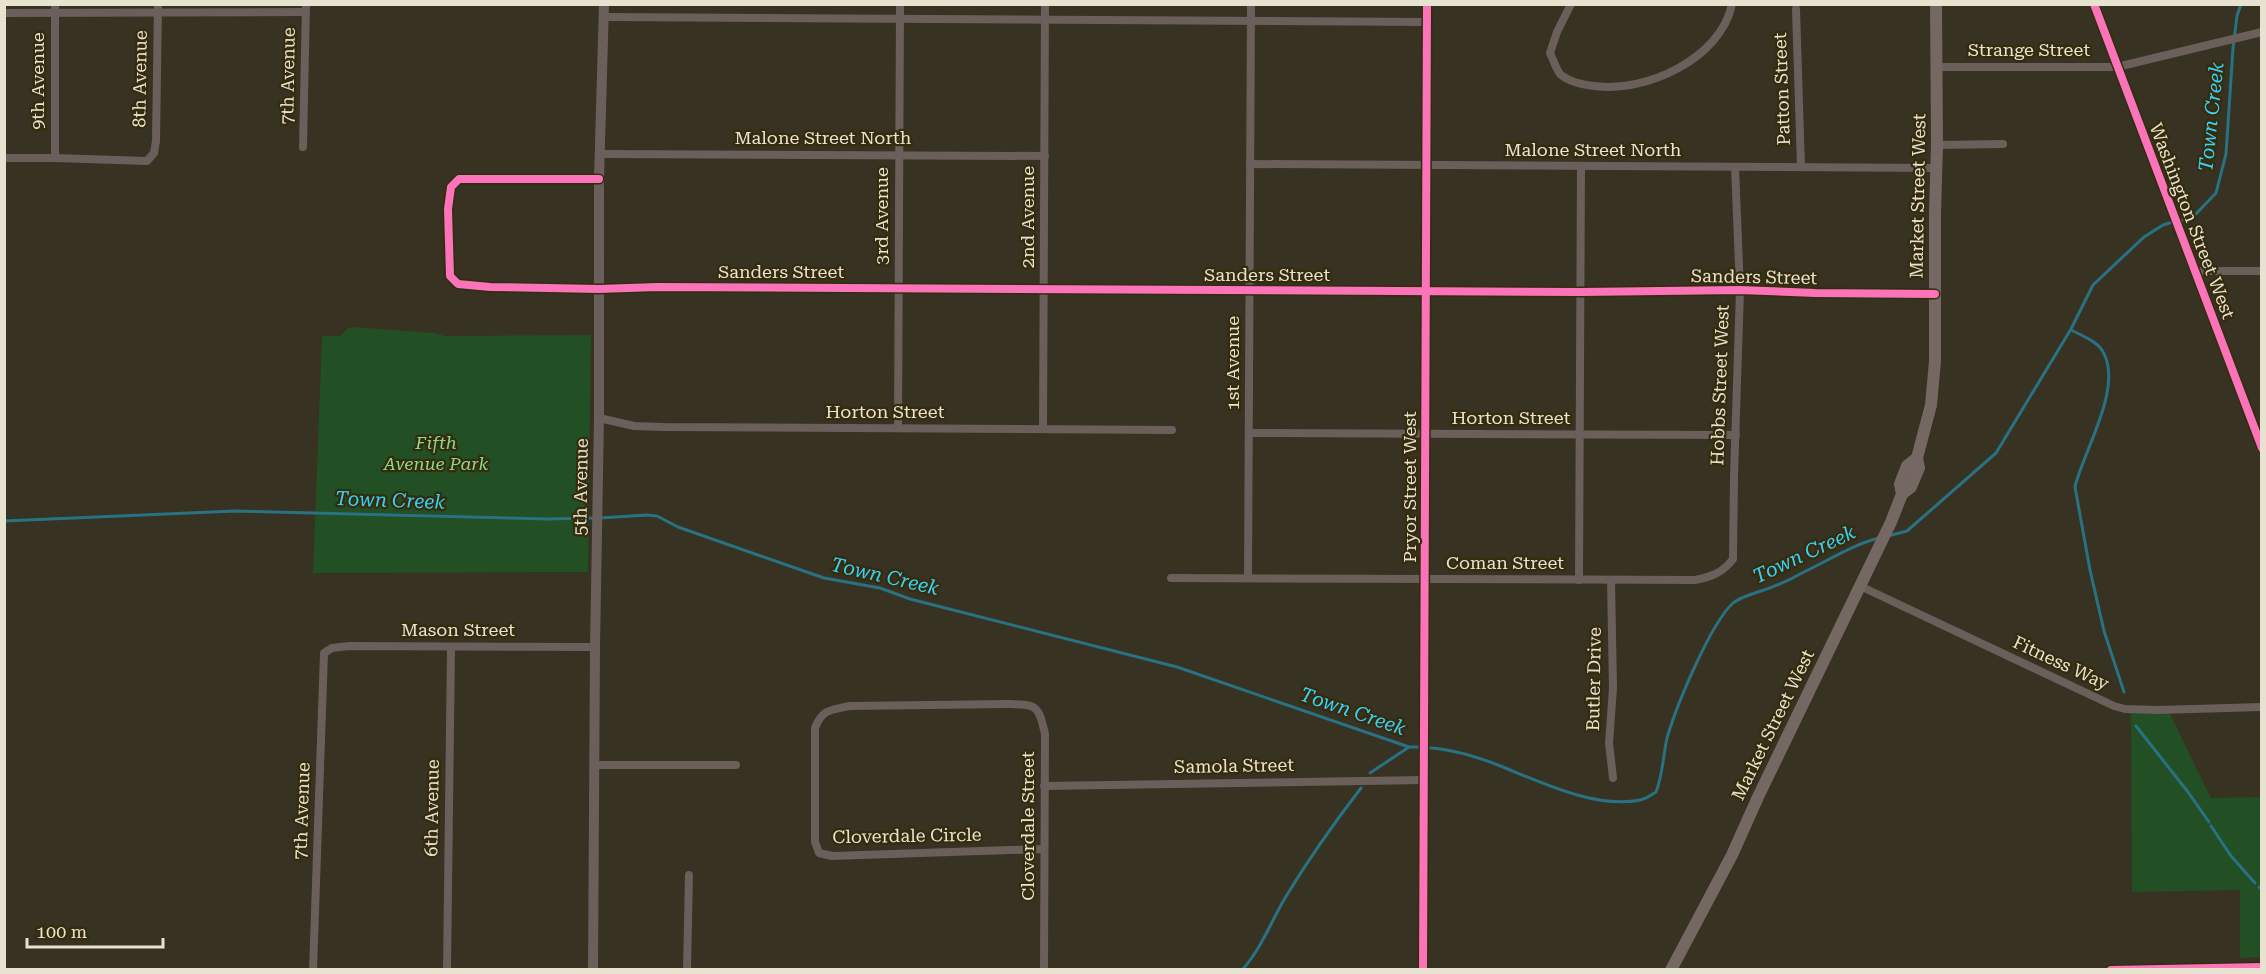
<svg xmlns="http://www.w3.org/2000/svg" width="2266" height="974" viewBox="0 0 2266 974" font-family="'Roboto Serif',serif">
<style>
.green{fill:#224f23}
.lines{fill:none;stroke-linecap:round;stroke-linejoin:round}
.stream{stroke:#297283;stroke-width:3}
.minor{stroke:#6a5f5b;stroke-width:8}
.tertiary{stroke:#6a5f5b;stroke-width:10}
.secondary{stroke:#756863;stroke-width:12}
.cycleway-casing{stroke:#352b0d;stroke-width:11}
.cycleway{stroke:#fb73b8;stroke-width:8}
.labels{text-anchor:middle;stroke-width:4.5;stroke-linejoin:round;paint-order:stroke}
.street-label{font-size:18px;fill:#e8e2d1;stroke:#352b0d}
.park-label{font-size:18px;font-style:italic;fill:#8ad98c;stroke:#352b0d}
.water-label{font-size:20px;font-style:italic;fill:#38d1f7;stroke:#352b0d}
</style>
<rect width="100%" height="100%" fill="#373221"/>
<g class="green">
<polygon points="353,327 434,333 445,336 591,335 588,572 313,573 322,336 340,336 348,328"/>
<polygon points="2169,712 2211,798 2261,797 2261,957 2240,958 2240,890 2132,892 2131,713"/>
</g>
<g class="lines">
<g class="stream">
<polyline points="2179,221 2193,217 2216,193 2226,154 2233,48 2237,16 2241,4"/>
<path d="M 2071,330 C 2081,335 2096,341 2102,350 C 2125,386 2083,451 2075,487 L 2090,570 L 2104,631 L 2124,692"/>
<path d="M 600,518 L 647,515 L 657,516 L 678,527 L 824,578 L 880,588 L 910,599 L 1177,667 L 1409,747 C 1441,746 1474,755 1503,767 C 1542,783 1597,809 1640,800 C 1646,799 1651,795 1656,792 C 1663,774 1663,756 1667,738 C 1676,707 1710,624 1733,603 C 1741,597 1749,595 1758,592 C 1774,587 1790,580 1804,572 C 1829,560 1852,545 1879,538"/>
<polyline points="4,521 235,511 548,519 593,518"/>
<polyline points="1888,536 1907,531 1996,453 2071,329 2093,285 2144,237 2163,225 2173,222"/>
<polyline points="2136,726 2188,792 2209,822"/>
<polyline points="1370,773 1409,747"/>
<polyline points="2211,826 2231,856 2255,883"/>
<polyline points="2259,887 2262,890"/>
<path d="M 1242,970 C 1261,949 1271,922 1285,898 C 1308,860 1334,823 1361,788"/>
</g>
<g class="minor">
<polyline points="55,4 55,158"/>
<path d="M 1571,4 L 1557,32 L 1550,53 C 1553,59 1556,69 1560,74 C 1569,82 1584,85 1595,86 C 1645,93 1721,59 1732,4"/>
<polyline points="1796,9 1801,167"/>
<polyline points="4,13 306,12"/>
<polyline points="604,17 1427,22"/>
<polyline points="1936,67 2117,67 2262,32"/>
<polyline points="1937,145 2003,144"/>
<polyline points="303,147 306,4"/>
<polyline points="600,154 1045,156"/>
<polyline points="4,158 55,158 147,161 154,153 156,141 158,4"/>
<polyline points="1250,164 1935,168"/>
<polyline points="599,179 459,179 451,187 448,209 450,276 458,284 490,287 599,289 657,287 1581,292 1740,290 1815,293 1935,294"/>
<polyline points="2195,271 2262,271"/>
<polyline points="599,418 634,426 664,427 1172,430"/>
<polyline points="898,428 900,4"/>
<polyline points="1043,429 1045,4"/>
<polyline points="1249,433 1736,435"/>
<path d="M 1171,578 L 1695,580 C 1710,577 1723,573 1733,559 L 1734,476 L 1740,290 L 1735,167"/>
<polyline points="1248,578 1251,4"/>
<polyline points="1579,580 1581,166"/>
<polyline points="1611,580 1613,688 1609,743 1613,778"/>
<polyline points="1860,586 2114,706 2125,709 2158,710 2262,707"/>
<polyline points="595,765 736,765"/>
<polyline points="1044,786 1424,780"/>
<path d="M 1043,849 L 832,856 L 819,853 L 815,842 L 815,728 C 822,709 831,710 850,706 L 1007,704 C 1037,705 1038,704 1045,734 L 1044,970"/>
<polyline points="313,970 324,653 332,648 349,646 595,647"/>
<polyline points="447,970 451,647"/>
<polyline points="687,970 689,875"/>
<polyline points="1423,970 1427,4"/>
</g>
<g class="tertiary">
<polyline points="2094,4 2262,448"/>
<polyline points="593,970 595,647 599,418 599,179 604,4"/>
<polyline points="2111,970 2262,967"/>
</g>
<g class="secondary">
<polyline points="1902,494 1911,487 1919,468 1917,458 1931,405 1935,361 1935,214 1937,145 1936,4"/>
<polyline points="1671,970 1732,855 1758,797 1891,522 1902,494 1900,484 1907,466 1917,458"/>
</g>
<g class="cycleway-casing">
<g id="cycleway">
<polyline points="2094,4 2262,448"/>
<polyline points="599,179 459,179 451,187 448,209 450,276 458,284 490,287 599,289 657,287 1581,292 1740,290 1815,293 1935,294"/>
<polyline points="1423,970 1427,4"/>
<polyline points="2111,970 2262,967"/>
</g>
</g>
<use href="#cycleway" class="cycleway"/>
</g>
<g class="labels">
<g class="street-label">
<text x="2029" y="56">Strange Street</text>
<text transform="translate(288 76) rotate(-89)" y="6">7th Avenue</text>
<text transform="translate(140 79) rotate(-89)" y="6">8th Avenue</text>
<text transform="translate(38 81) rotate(-90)" y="6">9th Avenue</text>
<text transform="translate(1782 89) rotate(-92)" y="6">Patton Street</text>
<text x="823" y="144">Malone Street North</text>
<text x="1593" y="156">Malone Street North</text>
<text transform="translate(1918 196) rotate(-89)" y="6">Market Street West</text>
<text transform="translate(882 216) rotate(-90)" y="6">3rd Avenue</text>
<text transform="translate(1028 217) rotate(-90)" y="6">2nd Avenue</text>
<text transform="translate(2192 221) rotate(69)" y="6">Washington Street West</text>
<text x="781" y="278">Sanders Street</text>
<text x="1267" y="281">Sanders Street</text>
<text transform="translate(1754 277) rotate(1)" y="6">Sanders Street</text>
<text transform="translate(1233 363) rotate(-90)" y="6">1st Avenue</text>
<text transform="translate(1720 385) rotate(-88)" y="6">Hobbs Street West</text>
<text x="885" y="418">Horton Street</text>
<text x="1511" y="424">Horton Street</text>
<text transform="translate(581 487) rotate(-89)" y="6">5th Avenue</text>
<text transform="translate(1410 487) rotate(-90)" y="6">Pryor Street West</text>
<text x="1505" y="569">Coman Street</text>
<text x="458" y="636">Mason Street</text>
<text transform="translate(2061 663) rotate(25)" y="6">Fitness Way</text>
<text transform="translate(1594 679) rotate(-89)" y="6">Butler Drive</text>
<text transform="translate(1773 725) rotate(-64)" y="6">Market Street West</text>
<text transform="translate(1234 766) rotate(-1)" y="6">Samola Street</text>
<text transform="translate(432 808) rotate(-89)" y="6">6th Avenue</text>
<text transform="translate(302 811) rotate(-88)" y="6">7th Avenue</text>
<text transform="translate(1028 826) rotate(-90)" y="6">Cloverdale Street</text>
<text transform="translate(907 836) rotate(-1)" y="6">Cloverdale Circle</text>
</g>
<g class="park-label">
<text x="436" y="449">Fifth<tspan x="436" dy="21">Avenue Park</tspan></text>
</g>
<g class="water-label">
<text transform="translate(2211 117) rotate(-84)" y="7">Town Creek</text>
<text transform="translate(390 500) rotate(2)" y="7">Town Creek</text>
<text transform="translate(1804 554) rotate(-25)" y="7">Town Creek</text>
<text transform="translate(885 576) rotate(13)" y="7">Town Creek</text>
<text transform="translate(1353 711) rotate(19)" y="7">Town Creek</text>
</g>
</g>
<rect width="2266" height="974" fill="none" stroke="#e8e2d1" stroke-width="12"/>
<path d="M27 938v9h136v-9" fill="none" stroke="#e8e2d1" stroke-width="3"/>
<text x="36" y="938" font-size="18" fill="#e8e2d1" stroke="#352b0d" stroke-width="4.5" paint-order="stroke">100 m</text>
</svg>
